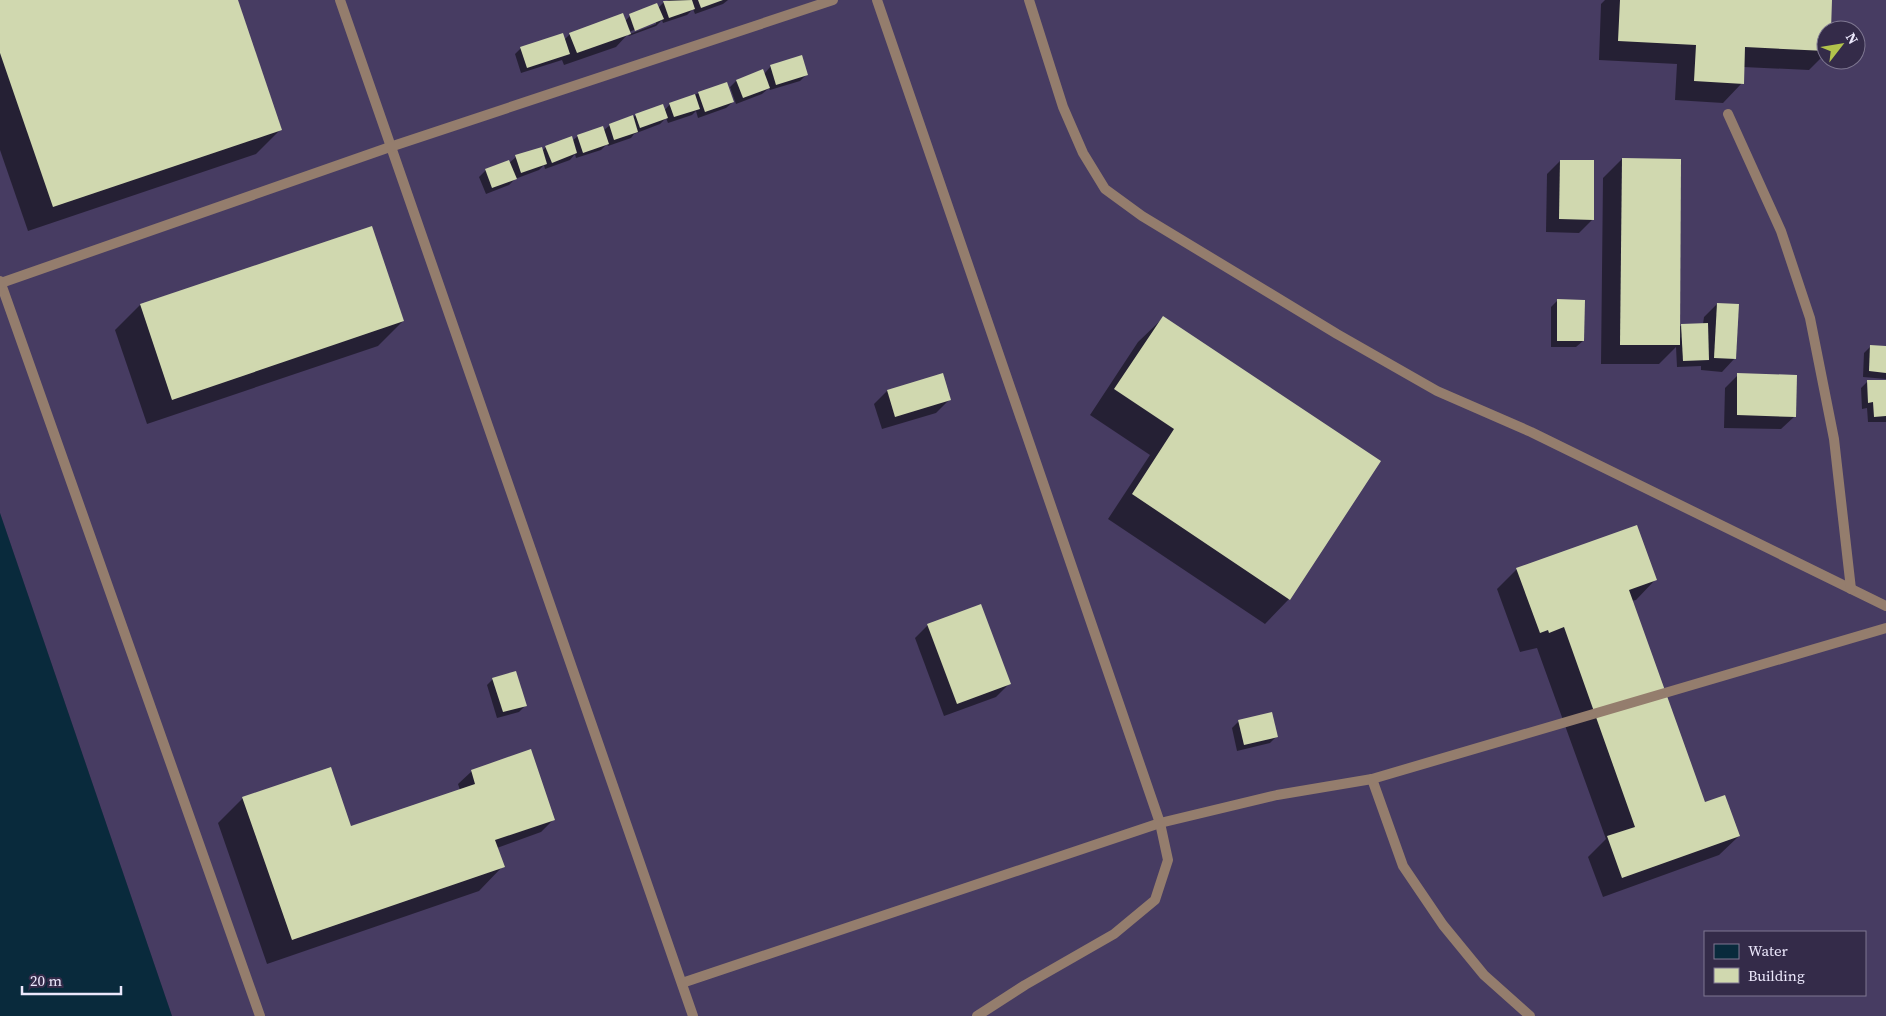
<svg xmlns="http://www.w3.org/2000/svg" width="1886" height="1016" viewBox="0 0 1886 1016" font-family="'Source Serif 4',serif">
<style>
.built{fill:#473c62;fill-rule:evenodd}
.water{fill:#092a3c}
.shadow{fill:#0007;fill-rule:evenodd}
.building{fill:#d0d8af}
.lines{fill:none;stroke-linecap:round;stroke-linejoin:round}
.lane{stroke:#947d6d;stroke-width:10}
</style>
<rect width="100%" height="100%" fill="#3e3555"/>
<path class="built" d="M 0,0 L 1886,0 L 1886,1016 L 172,1016 L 0,513 ZM 1826,30 L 1856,30 L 1856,60 L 1826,60 ZM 1705,932 L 1865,932 L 1865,995 L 1705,995 Z"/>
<polygon class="water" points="0,513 172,1016 0,1016"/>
<g class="shadow">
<polygon points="0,0 236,0 281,129 256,154 28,231 0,150"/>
<path d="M 669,0 L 728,0 L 723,4 L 695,14 L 693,9 L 687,15 L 663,23 L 662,20 L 656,26 L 629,36 L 628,34 L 616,47 L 564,65 L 562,60 L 521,73 L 515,54 L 521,48 L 564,40 L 570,34 L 625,21 L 630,16 L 658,8 L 664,2 ZM 656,21 L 656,24 L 630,34 L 629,32 Z"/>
<polygon points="1605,0 1831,0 1830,30 1826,30 1826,53 1809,70 1743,67 1742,83 1723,103 1675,100 1677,64 1599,60 1601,4"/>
<polygon points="771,66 806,75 800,81 770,90 769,88 762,94 736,104 730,87 736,81 764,74"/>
<polygon points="726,83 733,102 726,108 698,118 696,111 692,115 668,123 666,118 660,124 634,134 631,138 608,146 607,144 601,150 576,158 575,154 570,160 545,169 544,165 539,170 515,179 509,185 486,194 479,177 486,170 508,162 509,163 516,157 542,151 546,147 572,141 578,136 603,131 610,125 632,118 636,115 664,111 670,104"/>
<polygon points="1622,159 1678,328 1682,325 1703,324 1704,317 1717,304 1735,358 1722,372 1701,370 1701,366 1677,367 1676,347 1659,364 1601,364 1603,178"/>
<polygon points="1560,161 1593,219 1579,233 1546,232 1547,174"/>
<polygon points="371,227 403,321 378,346 147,424 115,330 140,305"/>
<polygon points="1557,301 1583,341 1576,347 1551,347 1551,307"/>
<polygon points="1163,318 1289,599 1265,624 1108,519 1150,455 1090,415 1138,342"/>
<polygon points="1871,346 1886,347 1886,379 1863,377 1864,353"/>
<polygon points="1738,375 1795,416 1781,429 1724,428 1725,388"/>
<polygon points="1886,381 1886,422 1868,422 1867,408 1862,409 1861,388 1867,382"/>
<polygon points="887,391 949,400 936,413 882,429 874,404"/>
<polygon points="1517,569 1655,580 1636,600 1631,601 1703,801 1739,836 1719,855 1603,897 1588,857 1606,839 1537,648 1520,652 1497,589"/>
<polygon points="928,625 1010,683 996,697 944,716 915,638"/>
<polygon points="493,679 525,706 519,712 497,718 487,685"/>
<polygon points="1238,722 1277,736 1270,743 1237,751 1232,728"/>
<polygon points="472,771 554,819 541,832 497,848 503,866 479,891 267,964 218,823 243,798 350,828 460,790 458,784"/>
</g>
<g class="building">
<polygon points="0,0 238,0 282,130 53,207 0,53"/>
<polygon points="692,0 695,9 669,18 663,1"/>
<polygon points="698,0 723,0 701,8"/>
<polygon points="1620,0 1832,0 1831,30 1826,30 1826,51 1745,47 1744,84 1694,81 1696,45 1618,41"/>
<polygon points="657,3 664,19 635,31 629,14"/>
<polygon points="623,13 631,34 577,53 569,33"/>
<polygon points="563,33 570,54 527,68 520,47"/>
<polygon points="802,55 808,75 776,85 770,65"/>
<polygon points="763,69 770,88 743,98 736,80"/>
<polygon points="727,82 734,102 705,112 698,92"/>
<polygon points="695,94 700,109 674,117 669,103"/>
<polygon points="663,104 668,118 640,128 635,114"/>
<polygon points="633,115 638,132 614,140 609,124"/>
<polygon points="603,126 609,144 583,153 577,135"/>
<polygon points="572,136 577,153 552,163 545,146"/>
<polygon points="542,147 547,164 521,173 515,155"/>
<polygon points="1622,158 1681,159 1680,345 1620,345"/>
<polygon points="509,160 517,179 492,188 485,169"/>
<polygon points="1560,160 1594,160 1594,220 1559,219"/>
<polygon points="372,226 404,321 172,400 140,304"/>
<polygon points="1557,299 1585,300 1584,341 1557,341"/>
<polygon points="1717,303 1739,304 1736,359 1714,358"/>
<polygon points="1163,316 1381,461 1290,600 1132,494 1174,429 1114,389"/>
<polygon points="1708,323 1709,360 1683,361 1681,324"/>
<polygon points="1870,345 1886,346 1886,373 1869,371"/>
<polygon points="943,373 951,400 895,417 887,390"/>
<polygon points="1737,373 1797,375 1796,417 1737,415"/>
<polygon points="1867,380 1886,380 1886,416 1874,417 1873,402 1868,403"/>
<polygon points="1637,525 1657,580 1629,590 1705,802 1725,795 1740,836 1622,878 1607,836 1635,827 1564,627 1549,633 1548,630 1540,633 1516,568"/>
<polygon points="981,604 1011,684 957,704 927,624"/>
<polygon points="516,671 527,706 503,712 492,678"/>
<polygon points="1272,712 1278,737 1244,745 1238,720"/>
<polygon points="531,749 555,820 495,840 505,867 292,940 242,797 331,767 351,826 475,784 471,770"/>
</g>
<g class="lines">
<g class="lane">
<polyline points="340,0 693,1016"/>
<polyline points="877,0 1160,823 1168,860 1155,900 1114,934 1025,985 977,1016"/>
<polyline points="1029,0 1063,107 1083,153 1105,189 1142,216 1337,334 1437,391 1531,432 1886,606"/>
<polyline points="1728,114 1781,231 1810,318 1834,439 1851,589"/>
<polyline points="0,281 260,1016"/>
<polyline points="1,283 390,147 833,0"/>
<polyline points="1372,779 1403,866 1443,925 1484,975 1530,1016"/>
<polyline points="682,983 1160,823 1277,795 1372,779 1886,628"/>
</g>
</g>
<rect x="1704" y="931" width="162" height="65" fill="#342b49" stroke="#7e7791"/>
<rect x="1714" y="944" width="25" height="15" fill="#092a3c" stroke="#7e7791"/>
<text x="1748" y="956" font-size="15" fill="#ece8fc">Water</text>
<rect x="1714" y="968" width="25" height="15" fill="#d0d8af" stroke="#7e7791"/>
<text x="1748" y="981" font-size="15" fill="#ece8fc">Building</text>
<g transform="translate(1841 45) rotate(59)"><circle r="24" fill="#342b49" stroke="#7e7791"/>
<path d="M0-4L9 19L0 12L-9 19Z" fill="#b2c34c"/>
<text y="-8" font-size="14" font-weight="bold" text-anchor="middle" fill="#ece8fc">N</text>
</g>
<path d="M22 986v8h99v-8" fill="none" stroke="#ece8fc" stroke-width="2.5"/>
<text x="30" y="986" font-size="15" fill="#ece8fc" stroke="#342b49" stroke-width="4" paint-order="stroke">20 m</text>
</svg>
